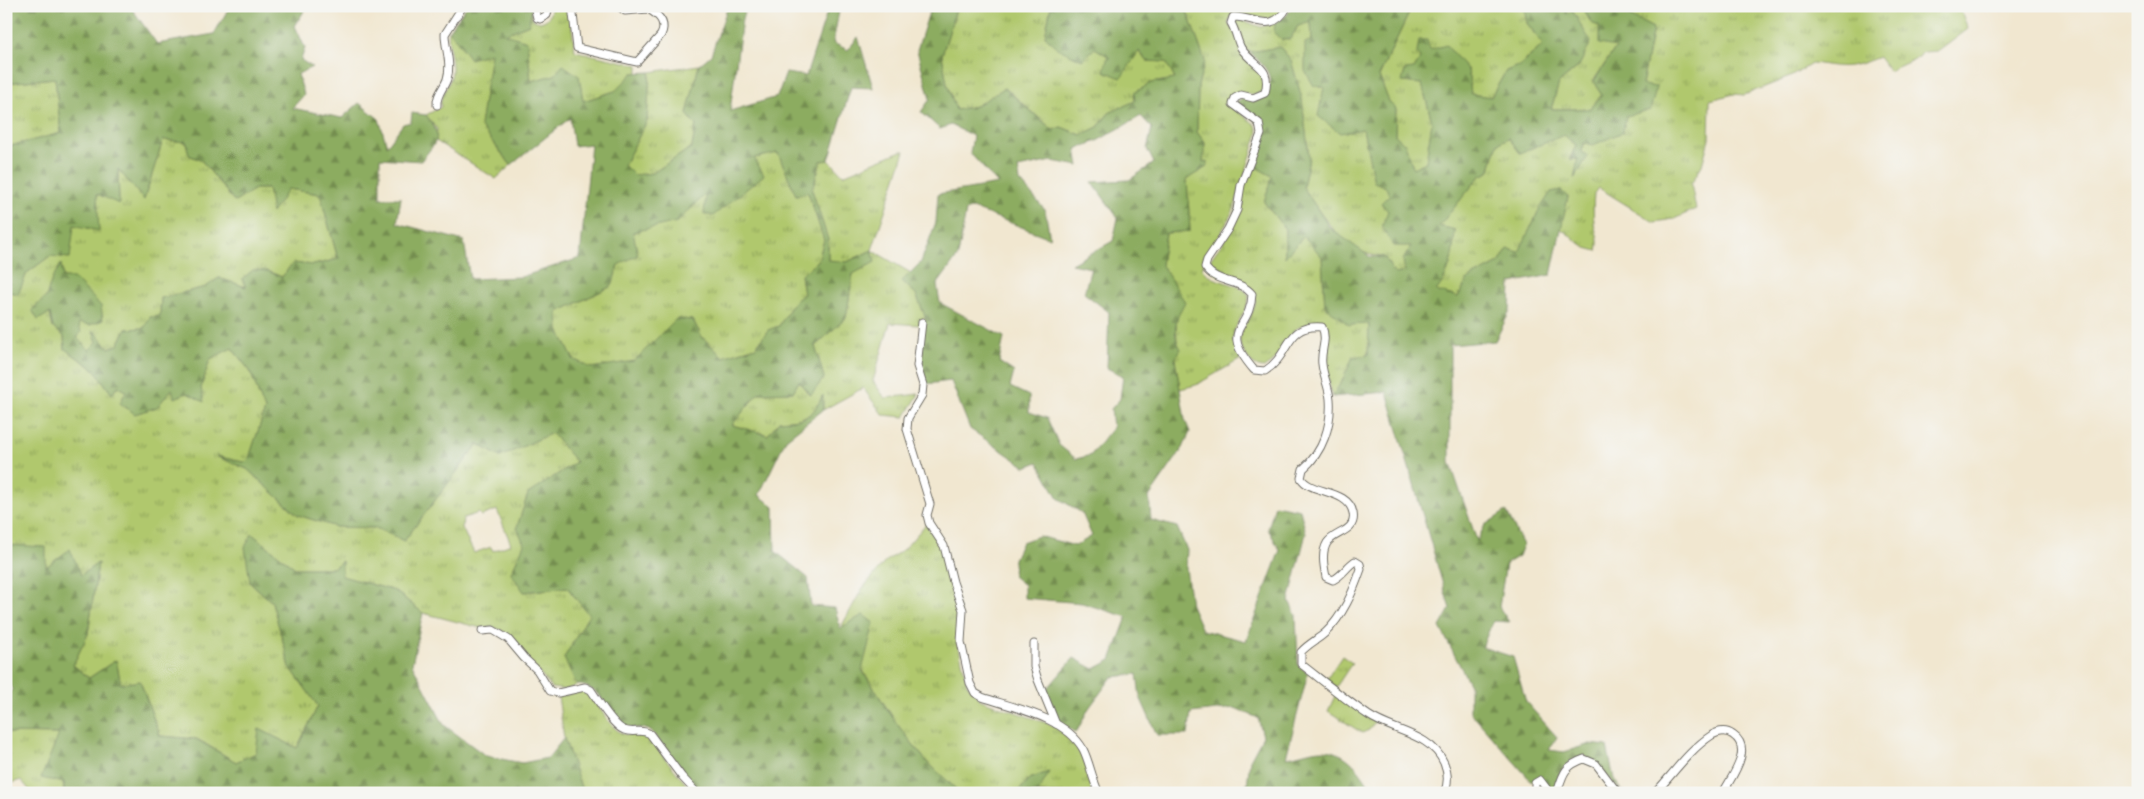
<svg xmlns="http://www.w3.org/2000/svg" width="2144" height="799" viewBox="0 0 2144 799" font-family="'Balsamiq Sans',sans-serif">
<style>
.grass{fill:url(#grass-tufts);stroke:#6e7a4c;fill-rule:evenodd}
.forest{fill:url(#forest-firs);stroke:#5c6c46;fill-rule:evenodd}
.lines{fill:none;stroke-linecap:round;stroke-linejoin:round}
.street-casing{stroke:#706d65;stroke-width:9}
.street{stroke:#fff;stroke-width:7}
</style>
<defs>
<pattern id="grass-tufts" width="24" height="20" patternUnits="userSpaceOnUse" patternTransform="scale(1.25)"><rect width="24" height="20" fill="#b0c86d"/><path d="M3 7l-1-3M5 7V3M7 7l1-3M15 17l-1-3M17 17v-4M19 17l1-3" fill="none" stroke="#8fa35a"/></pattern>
<pattern id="forest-firs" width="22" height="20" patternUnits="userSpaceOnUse" patternTransform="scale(1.25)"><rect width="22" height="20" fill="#8cac60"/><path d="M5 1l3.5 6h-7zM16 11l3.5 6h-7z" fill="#738c4f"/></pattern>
</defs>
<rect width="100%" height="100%" fill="#f6f6f2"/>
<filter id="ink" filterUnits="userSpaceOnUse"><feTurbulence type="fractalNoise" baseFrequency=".02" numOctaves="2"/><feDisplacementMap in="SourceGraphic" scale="10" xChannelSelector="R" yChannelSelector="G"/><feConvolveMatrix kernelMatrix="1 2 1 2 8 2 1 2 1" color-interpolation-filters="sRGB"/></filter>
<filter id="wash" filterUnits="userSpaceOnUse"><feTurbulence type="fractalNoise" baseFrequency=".0096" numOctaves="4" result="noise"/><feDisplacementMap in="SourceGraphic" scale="20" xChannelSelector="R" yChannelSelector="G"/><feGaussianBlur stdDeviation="1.12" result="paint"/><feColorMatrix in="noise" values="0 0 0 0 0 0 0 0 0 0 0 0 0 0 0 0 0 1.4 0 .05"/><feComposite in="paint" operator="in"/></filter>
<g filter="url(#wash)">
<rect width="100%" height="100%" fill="#f1e7d0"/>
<g class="grass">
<path d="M 552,6 L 569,6 L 575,51 L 638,65 L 638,73 L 633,73 L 615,91 L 583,101 L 579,76 L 555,75 L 531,81 L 527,41 L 504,34 L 529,24 L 531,13 L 534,20 L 540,22 C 549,20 550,15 552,6 Z"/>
<polygon points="957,6 1051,6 1045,36 1095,48 1108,56 1138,51 1147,61 1166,62 1175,79 1151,83 1135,101 1109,113 1098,127 1081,135 1061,127 1053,130 1005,88 976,106 956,110 947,84 942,55"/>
<path d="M 1185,6 L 1285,6 C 1271,30 1251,13 1231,15 L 1228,23 L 1263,73 L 1265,83 L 1263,91 L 1253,95 L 1241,92 L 1232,96 L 1230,105 L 1256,125 L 1258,133 L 1234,209 L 1202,268 C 1215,286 1238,280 1249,295 C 1249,311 1233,323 1233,340 C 1233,346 1238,354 1241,359 L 1196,385 L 1180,389 L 1175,359 L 1177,342 L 1176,318 L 1161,264 L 1166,233 L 1190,231 L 1187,179 L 1207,166 L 1207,162 L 1203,162 L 1205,143 L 1197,132 L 1198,86 L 1205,61 Z"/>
<polygon points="1400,6 1524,6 1527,23 1543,45 1519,66 1506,71 1491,97 1471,95 1468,70 1420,59 1414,69 1403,82 1422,84 1432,122 1426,163 1413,168 1405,144 1395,135 1396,109 1389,102 1379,76 1410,11"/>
<polygon points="1567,6 1582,6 1591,23 1599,26 1616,47 1594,80 1602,94 1590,109 1551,109 1559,83 1579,66 1573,10 1566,14"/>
<path d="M 1615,6 L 1959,6 L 1968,29 L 1939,51 L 1923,52 L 1919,57 L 1889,71 L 1879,57 C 1848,69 1845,68 1813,63 L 1790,77 L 1744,95 L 1734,94 L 1710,100 L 1709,139 L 1702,165 L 1691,184 L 1696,209 L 1674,219 L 1654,222 L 1599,188 L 1594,193 C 1593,203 1593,213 1594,223 C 1596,236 1600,236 1597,251 L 1586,248 L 1560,228 L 1568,197 L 1539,210 L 1519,253 L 1508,250 L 1499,263 L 1468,279 L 1458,297 L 1435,292 C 1451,273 1453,254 1455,230 L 1439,226 L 1480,176 L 1489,172 L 1498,143 L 1509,138 L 1520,153 L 1564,134 L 1576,145 L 1570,159 L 1578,159 L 1575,177 L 1584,143 L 1626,116 L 1642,85 L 1653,28 L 1616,9 Z"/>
<path d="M 1239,19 L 1261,27 L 1275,23 L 1290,39 L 1298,26 L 1311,21 L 1312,40 L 1324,86 L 1363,129 L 1374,181 L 1386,187 L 1390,195 L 1388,211 L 1411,245 L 1405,272 L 1395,274 L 1384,257 C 1345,255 1322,216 1303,187 L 1309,158 L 1302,99 L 1291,60 L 1280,47 L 1250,52 L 1244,47 L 1234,22 L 1235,20 Z"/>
<path d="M 449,30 L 492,53 L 480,126 L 511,165 L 496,179 L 436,141 L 437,129 L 426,115 L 441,107 C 439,96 448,88 451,77 C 455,61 446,46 449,30 Z"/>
<polygon points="699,65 687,114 696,125 692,147 653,173 634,175 624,165 647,121 650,72"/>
<polygon points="55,78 61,134 6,147 6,83"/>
<path d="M 163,139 L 186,142 L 189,155 L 202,161 L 235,202 L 255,189 L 269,189 L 272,212 L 288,189 L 320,194 L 338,259 L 314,265 L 293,263 L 282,277 L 267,271 L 246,287 L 219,278 L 206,287 L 161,298 L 160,316 L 144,328 L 126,329 L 118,345 L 109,348 L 94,332 L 97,342 L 89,351 L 77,338 L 77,323 L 63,278 L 61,265 L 52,279 L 46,297 L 53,328 L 64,336 L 65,349 L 94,369 L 112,394 L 118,386 L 126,391 L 172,389 L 187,393 L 201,388 L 210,359 L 231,347 L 250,371 L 265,410 L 248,461 L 243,462 L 220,458 L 247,469 L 298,515 L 336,527 L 376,528 L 404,541 L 478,444 L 500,457 L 552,433 L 576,462 L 528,494 L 517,527 L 525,544 L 511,573 L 525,592 L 567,587 L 589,615 L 564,658 L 577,685 L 566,690 L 552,688 L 503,631 L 493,627 L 481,628 L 423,613 L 395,591 L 341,576 L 342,561 L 333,568 L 295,568 L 252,534 L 250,582 L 272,602 L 290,667 L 318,706 L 297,748 L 259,729 L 257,753 L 236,762 L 197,739 L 160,736 L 140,681 L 121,685 L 116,660 L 89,678 L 73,665 L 88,634 L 98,563 L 81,575 L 45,568 L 9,545 L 9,575 L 6,576 L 6,296 L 11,292 L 18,294 L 27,273 L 50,256 L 97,193 L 119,203 L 118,168 L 144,200 ZM 497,510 L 511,544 L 493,551 L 491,547 L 474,553 L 462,528 L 463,518 L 479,513 L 481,516 Z"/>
<polygon points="901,151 905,151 872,250 911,273 902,281 916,294 925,316 919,325 890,323 873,381 885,398 919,394 905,417 883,415 863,388 823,410 822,396 815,412 799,419 779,421 768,435 732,425 758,393 793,392 799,381 810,395 824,378 815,346 846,318 853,274 872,250 847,262 828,260 828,240 812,190 821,161 829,160 843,175"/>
<path d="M 778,153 L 796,195 L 808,192 L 824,240 L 818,261 L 801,275 L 804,294 L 794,302 L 779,326 L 768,330 L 756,347 L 723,357 L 701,336 L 693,320 L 676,319 L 634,362 L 591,368 L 573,359 L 559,330 L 558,312 L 612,286 L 618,265 L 633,232 C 676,224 715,182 752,159 C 759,155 770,154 778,153 Z"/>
<path d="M 1252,165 L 1273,176 L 1264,202 L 1285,229 L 1285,256 L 1304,236 L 1322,256 L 1325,306 L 1369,324 L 1368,355 L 1353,357 L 1342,381 L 1332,397 L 1325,363 L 1329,334 L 1323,324 C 1291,322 1294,333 1279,355 C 1276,360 1269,364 1264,368 C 1256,367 1253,365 1248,358 C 1228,334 1250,326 1255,304 C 1256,301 1255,296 1255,292 C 1242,276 1218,282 1208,267 L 1210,260 L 1230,232 L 1243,186 Z"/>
<polygon points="926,524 941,547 960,610 958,643 967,684 981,700 1055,726 1071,738 1081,752 1096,793 1038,793 1048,772 1029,779 1020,790 1007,793 953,793 955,788 927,762 897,724 862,669 873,623 840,629 862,589 885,562 905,548"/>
<polygon points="1342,656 1352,663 1336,687 1326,680"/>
<path d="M 578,690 L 589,693 C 597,703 610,727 621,733 C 630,737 639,733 648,737 L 689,788 L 683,789 L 681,793 L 583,793 L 564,738 L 558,696 L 567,695 Z"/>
<polygon points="1336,694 1375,721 1369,730 1362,733 1328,711"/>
<polygon points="6,733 59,734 64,793 32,793 21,780 6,785"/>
</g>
<g class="forest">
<path d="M 6,6 L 130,6 L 157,44 L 214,34 L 230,6 L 307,6 L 295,26 L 305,48 L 301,60 L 312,67 L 298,74 L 304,95 L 292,108 L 342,118 L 359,103 L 379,119 L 387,146 L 403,124 L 411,122 L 412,113 L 426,115 C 444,139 437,140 421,161 L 380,158 L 380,198 L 401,198 L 397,223 L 464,241 L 470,279 L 521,277 L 580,258 L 591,144 L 574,146 L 570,118 L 511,165 L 480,126 L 491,53 L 470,59 L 449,30 L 467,6 L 532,6 L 529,24 L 505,34 L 527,41 L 531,81 L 555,75 L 563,65 L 579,76 L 583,101 L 615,91 L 633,73 L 650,72 L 647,121 L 624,165 L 634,175 L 653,173 L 692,147 L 696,125 L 687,114 L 699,65 L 711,55 L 728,6 L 746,6 L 742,19 L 730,111 L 777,97 L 786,73 L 806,76 L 829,6 L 840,6 L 833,43 L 848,50 L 858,37 L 873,88 L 851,87 L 829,160 L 821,161 L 812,190 L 828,240 L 828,260 L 847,262 L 872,250 L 875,262 L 853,274 L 846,318 L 815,346 L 824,378 L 811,395 L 799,381 L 793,392 L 758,393 L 732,425 L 768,435 L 779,421 C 805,419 811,420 823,395 L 823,410 L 786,439 L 759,495 L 774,507 L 775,551 L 808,578 L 811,606 L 835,608 L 840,628 L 863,615 L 874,623 L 862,670 L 897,724 L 927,762 L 956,789 L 953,793 L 701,793 L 684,775 L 652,732 C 642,724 630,732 620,724 C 609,710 597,684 577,685 L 564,658 L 589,615 L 567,587 L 524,592 L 511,573 L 524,544 L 517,527 L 528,494 L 576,462 L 552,433 L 500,457 L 478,444 L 404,541 L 376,528 L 336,527 L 298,515 L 247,469 L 216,456 L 243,462 L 248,461 L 265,410 L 250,371 L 232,348 L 210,359 L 201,388 L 204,402 L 187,393 L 175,398 L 172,389 L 157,407 L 135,414 L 120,403 L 126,391 L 118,386 L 112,394 L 94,369 L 65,349 L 64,336 L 53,328 L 50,313 L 38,320 L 32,310 L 46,297 L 52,279 L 61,264 L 63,278 L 74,278 L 101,306 L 103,320 L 90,325 L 78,323 L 81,332 L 77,338 L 89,350 L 97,342 L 93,330 L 109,348 L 118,345 L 126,329 L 144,328 L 150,317 L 160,316 L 161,298 L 206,287 L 219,278 L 246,287 L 242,279 L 253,270 L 267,271 L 282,277 L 293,263 L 314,265 L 338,259 L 320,194 L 288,189 L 272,213 L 268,189 L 255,189 L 235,202 L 202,161 L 189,155 L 186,142 L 163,140 L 144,200 L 118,169 L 119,204 L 97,194 L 99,231 L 74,225 L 70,258 L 50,256 L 27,273 L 18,294 L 11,292 L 6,296 L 6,147 L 61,133 L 55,78 L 6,83 ZM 778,153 L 796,195 L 808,192 L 824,240 L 818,261 L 801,275 L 804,294 L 794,302 L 779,326 L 768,330 L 756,347 L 723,357 L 701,336 L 693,320 L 676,319 L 634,361 L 591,368 L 573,359 L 559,330 L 558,312 L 612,286 L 618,265 L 638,255 L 633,232 L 677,222 L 706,194 L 704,214 L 713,216 L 764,175 L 754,158 Z"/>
<path d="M 931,6 L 957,6 L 942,55 L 947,84 L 956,110 L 976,106 L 1004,88 L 1053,130 L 1061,127 L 1081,135 L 1098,127 L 1109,113 L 1135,101 L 1134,93 L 1151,83 L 1175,79 L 1166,62 L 1147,61 L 1139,51 L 1121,78 L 1104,71 L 1108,56 L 1095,48 L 1082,60 L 1059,49 L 1045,36 L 1051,6 L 1185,6 L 1205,61 L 1198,86 L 1197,132 L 1205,143 L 1203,162 L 1207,161 L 1207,167 L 1187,179 L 1190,231 L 1166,233 L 1161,264 L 1185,302 C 1176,317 1171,333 1181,349 L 1175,359 L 1185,420 L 1190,432 L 1183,448 L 1149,497 L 1151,520 L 1177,527 L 1187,550 L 1186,568 L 1191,605 L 1202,630 L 1246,641 L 1280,550 L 1268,529 L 1275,505 L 1300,510 L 1306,533 L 1289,601 L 1296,615 L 1298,665 L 1308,673 L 1286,757 C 1298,756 1310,750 1322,750 C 1348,750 1362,773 1374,793 L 1246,793 L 1250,760 L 1263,736 L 1258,718 L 1235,708 L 1191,713 L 1188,735 L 1157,735 L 1140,697 L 1137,674 L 1112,677 L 1089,708 L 1076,733 L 1059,722 L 1046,690 L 1074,658 L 1094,669 L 1111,660 L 1127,617 L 1082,603 L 1024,598 L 1024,585 L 1013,576 L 1014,559 L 1022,542 L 1039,536 L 1075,546 L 1092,536 L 1082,513 L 1058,498 L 1038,462 L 1026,467 L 970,429 L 951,381 L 926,384 L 921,366 L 925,316 L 916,294 L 902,281 L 921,262 L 936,222 L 938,194 L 998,184 L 970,153 L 973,136 L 951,125 L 940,129 L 921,112 L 930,99 L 917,50 ZM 1141,116 L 1152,128 L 1147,149 L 1154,163 L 1129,180 L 1092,182 L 1118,218 L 1113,241 L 1071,264 L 1091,268 L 1084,293 L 1109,312 L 1107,368 L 1123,376 L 1120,399 L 1111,409 L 1113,427 L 1091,455 L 1076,459 L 1059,445 L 1047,418 L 1029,412 L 1029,396 L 1010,387 L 1014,372 L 999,362 L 1004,337 L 940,303 L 937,285 L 958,256 L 966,211 L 972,208 L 1050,238 L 1045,210 L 1020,181 L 1018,168 L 1052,161 L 1079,166 L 1076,149 L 1097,141 Z"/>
<path d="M 1292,6 L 1400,6 L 1410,11 L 1379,76 L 1389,102 L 1396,109 L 1395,135 L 1405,144 L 1413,168 L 1426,162 L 1432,122 L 1422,84 L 1402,82 L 1405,70 L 1414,69 L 1420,59 L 1417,53 L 1419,40 L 1427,40 L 1430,50 L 1446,45 L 1468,70 L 1471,94 L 1491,97 L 1506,71 L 1519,66 L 1543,45 L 1527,23 L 1524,6 L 1567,6 L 1566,14 L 1572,10 L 1591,42 L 1579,66 L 1559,83 L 1551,109 L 1590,109 L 1602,95 L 1594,81 L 1616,47 L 1599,44 L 1599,26 L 1591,23 L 1582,6 L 1615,6 L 1616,9 L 1653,28 L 1642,85 L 1657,87 L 1650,110 L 1626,116 L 1623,132 L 1593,145 L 1584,143 L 1582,152 L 1588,156 L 1574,179 L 1578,159 L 1570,159 L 1576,145 L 1564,135 L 1520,153 L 1509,138 L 1498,143 L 1489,172 L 1480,176 L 1439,226 L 1455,230 C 1453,253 1451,273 1436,291 L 1458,297 L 1468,279 L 1499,263 L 1508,249 L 1519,252 L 1539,210 L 1551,192 L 1560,190 L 1568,197 L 1551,275 L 1511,283 L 1510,311 L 1495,341 L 1450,345 L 1450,462 L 1477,541 L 1485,525 L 1506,511 L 1523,545 L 1519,556 L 1506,564 L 1499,607 L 1509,622 L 1493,621 L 1482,647 L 1513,657 L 1526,702 L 1557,737 L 1549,750 L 1564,752 L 1590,744 L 1607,746 L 1614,779 L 1624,793 L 1585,756 C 1562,763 1560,772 1553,793 L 1541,778 L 1536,778 L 1532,782 L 1470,712 L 1470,685 L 1440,627 L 1450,609 L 1387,392 L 1332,397 L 1342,381 L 1353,357 L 1368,355 L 1369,324 L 1349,325 L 1325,306 L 1322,257 L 1304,236 L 1285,257 L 1285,229 L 1264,202 L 1272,176 L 1252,165 L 1263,128 L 1236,103 L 1242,98 L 1253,102 L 1268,95 C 1274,72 1265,68 1250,52 L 1280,47 L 1291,60 L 1302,99 L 1309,158 L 1303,187 L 1330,228 L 1370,257 L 1384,257 L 1395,274 L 1405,272 L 1403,260 L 1411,246 L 1393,246 L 1382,226 L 1388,211 L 1381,203 L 1389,195 L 1386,187 L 1374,182 L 1363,129 L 1340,133 L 1318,116 L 1324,87 L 1314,86 L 1305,71 L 1305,43 L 1312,40 L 1311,22 L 1298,26 L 1290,39 L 1282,40 L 1274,33 L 1275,23 L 1287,15 Z"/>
<polygon points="252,534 295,568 333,568 342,561 342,576 395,591 423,613 412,664 444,725 486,756 522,763 548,758 564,738 583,793 64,793 64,783 41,778 59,734 6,733 6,695 13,689 6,680 6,577 9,575 9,545 46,547 46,567 70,549 81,575 98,563 88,634 73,665 89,678 116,660 121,684 140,681 160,736 196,739 236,762 256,753 259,729 297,748 318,706 290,667 272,602 250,582 245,547"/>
<polygon points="1049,772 1038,793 1007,793 1020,790 1029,779"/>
</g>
</g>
<g filter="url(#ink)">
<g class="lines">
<g class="street-casing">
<g id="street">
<polyline points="534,6 537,18 540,19 547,15 549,6"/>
<path d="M 572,6 L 577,48 L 637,62 L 661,35 C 667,23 659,15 648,9 L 625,11 L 619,6"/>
<path d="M 1288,6 C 1272,36 1254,16 1233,17 L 1231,23 C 1236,31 1237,41 1241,48 C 1253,67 1272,65 1265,93 L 1253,98 L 1241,95 L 1235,98 L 1233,104 L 1259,123 L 1261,134 L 1241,185 L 1237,210 L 1228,229 L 1207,260 L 1205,267 C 1216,284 1240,279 1252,294 C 1251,331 1217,327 1254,370 L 1265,371 C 1292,354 1284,324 1322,327 C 1328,340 1320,351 1322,364 C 1323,376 1329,387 1330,399 C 1332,425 1323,452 1303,469 L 1301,478 C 1310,494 1349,489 1353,513 C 1357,532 1335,531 1327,543 C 1321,553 1324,567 1326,577 L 1333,580 C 1343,575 1346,567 1355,561 L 1360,564 L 1361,569 C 1353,592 1343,616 1325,633 C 1317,640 1308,644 1301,652 L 1301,664 C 1323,681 1345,699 1368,715 C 1393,732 1431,733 1444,763 C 1448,773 1449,783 1444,793"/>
<path d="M 437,105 C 436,95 444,88 447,79 C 452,63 445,49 445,34 L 463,6"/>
<path d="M 922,322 L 917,366 L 923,385 L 922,395 L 908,418 L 907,429 L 930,504 L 927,515 L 929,523 L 944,546 L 953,582 L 963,610 L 961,642 L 970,683 L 975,693 L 982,697 C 1014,708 1065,717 1083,749 C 1090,763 1092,779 1099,793"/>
<path d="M 482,631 L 493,630 L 508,639 L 524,658 L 537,670 L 550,691 L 558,693 L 585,687 L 591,690 C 598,700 613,726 624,730 C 633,734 642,728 650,734 L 682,777 L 697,793"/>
<polyline points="1034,644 1034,667 1038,680 1056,724"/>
<polyline points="1535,793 1535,783 1540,780 1550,793"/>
<path d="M 1557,793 C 1563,774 1564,766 1584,759 L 1596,764 L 1618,793"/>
<path d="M 1655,793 C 1673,774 1689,750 1712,735 C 1719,731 1726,730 1733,735 C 1754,749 1731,777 1723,793"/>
</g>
</g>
<use href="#street" class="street"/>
</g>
</g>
<rect width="2144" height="799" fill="none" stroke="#f6f6f2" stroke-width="25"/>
</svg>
